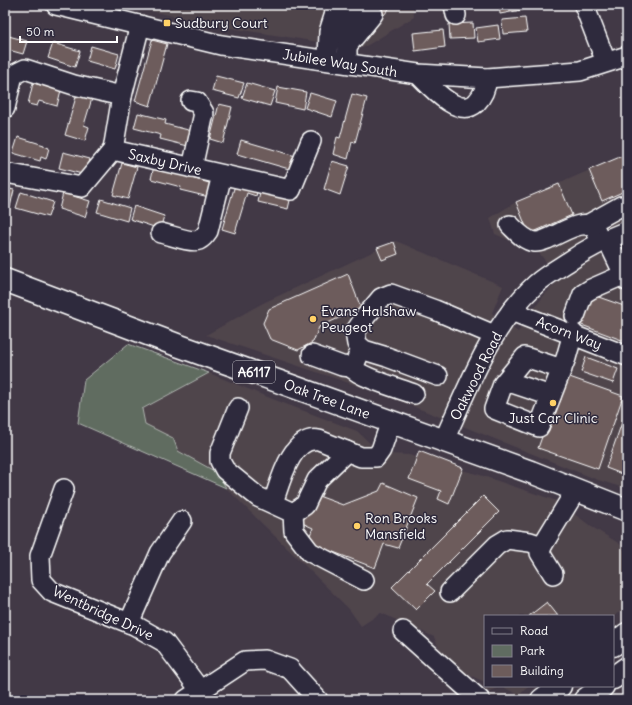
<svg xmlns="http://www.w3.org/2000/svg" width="632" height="705" viewBox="0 0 632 705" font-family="Delius,sans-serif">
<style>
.built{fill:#4f444c}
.green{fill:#606c61;stroke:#b0b6b0}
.building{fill:#6d5c5b;stroke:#fff}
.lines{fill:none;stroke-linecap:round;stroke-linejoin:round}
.minor-casing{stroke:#fff;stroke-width:22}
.major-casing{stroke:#fff;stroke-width:25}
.minor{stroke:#2f2a3d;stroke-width:19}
.major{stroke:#2f2a3d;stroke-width:22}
.poi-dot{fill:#ffd166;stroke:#2f2a3d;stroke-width:1.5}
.labels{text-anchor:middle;stroke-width:3;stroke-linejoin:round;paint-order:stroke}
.shield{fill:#2f2a3d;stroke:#c1bfc5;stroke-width:1}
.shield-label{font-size:13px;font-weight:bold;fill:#fff}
.poi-label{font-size:14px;fill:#fff;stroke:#2f2a3d;text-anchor:start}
.street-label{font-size:14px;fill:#fff;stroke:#2f2a3d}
</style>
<rect width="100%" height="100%" fill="#423946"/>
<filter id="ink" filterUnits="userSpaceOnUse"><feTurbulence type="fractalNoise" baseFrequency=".025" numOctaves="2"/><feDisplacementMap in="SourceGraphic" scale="8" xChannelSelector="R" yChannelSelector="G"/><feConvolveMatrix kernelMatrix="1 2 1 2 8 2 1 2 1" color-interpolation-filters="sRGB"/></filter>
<g filter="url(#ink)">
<g class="built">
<polygon points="123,5 413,5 414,17 363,48 356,48 223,27"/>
<polygon points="627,154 627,489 598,480 382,394 206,335 263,303 396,241 503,286 492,313 518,332 544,295 560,279 539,253 495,234 490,218 516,202"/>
<polygon points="209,373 270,398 357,431 373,446 389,454 409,455 480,475 557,501 592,527 620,544 627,555 627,603 623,609 613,618 613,616 485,616 485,686 529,686 519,695 501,686 484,694 483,681 461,672 443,658 434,637 381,613 361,626 349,609 226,488 218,473 178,451 173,438 145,424 142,409"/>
</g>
<polygon class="green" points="128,344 209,373 142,409 145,424 173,438 178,451 218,473 226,488 78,423 84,380"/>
<g class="building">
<polygon points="372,5 392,5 384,15"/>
<polygon points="499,5 526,5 527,9 500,14"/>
<polygon points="525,18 527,32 503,34 502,20"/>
<polygon points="473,23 474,38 450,39 449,24"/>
<polygon points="498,25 500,39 478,42 476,28"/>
<polygon points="443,30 445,47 415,51 413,33"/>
<polygon points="5,35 27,41 23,54 5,49"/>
<polygon points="152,40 167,44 150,106 135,101"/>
<polygon points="53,43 80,51 75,67 48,58"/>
<polygon points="91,46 119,54 115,69 87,61"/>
<polygon points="216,76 244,83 239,98 212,91"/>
<polygon points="33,83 61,90 57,106 39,101 37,106 28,104"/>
<polygon points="247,83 275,91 270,106 242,98"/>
<polygon points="278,87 306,92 303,109 275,103"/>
<polygon points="78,90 93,95 84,125 89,127 85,141 65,135"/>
<polygon points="310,93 337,101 332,117 305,108"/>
<polygon points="352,94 367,98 355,143 352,142 348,159 333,154 337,137 340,138"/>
<polygon points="219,104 232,107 223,143 210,139"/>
<polygon points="138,113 166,120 165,124 192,131 188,146 160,139 161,135 134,128"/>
<polygon points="18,137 44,145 44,146 49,148 46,159 41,157 40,161 13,153"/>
<polygon points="241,140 299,157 296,171 237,154"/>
<polygon points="63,152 90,159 86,175 59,168"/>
<polygon points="627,154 627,190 602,201 589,170"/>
<polygon points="332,161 349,166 340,195 324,189"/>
<polygon points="122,163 137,167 128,199 113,195"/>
<polygon points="154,166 185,174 184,176 213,184 209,197 180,190 181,187 151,179"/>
<polygon points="559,184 572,215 529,234 516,202"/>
<polygon points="235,185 257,192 256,196 247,193 235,233 222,229"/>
<polygon points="5,188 14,190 10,207 5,206"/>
<polygon points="261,189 291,196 288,209 258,202"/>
<polygon points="21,192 53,202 48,217 16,208"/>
<polygon points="63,193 90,201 85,217 59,209"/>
<polygon points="101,199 130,208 127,221 97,212"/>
<polygon points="134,206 164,216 160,229 130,219"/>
<polygon points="394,242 398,254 382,260 377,248"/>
<polygon points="348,274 361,308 319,327 313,342 298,350 270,339 263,323 269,309"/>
<polygon points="590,294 627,307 627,342 579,324"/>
<polygon points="586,357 618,369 613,383 581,372"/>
<polygon points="564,375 623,396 598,469 538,448"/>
<polygon points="626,411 627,411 627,476 606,468"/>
<polygon points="419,451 463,468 449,504 438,499 441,491 409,479"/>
<polygon points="383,483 418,498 398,548 384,544 375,568 307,542 313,528 302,523 313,494 343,505 379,491"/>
<polygon points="483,496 499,512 427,584 435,591 416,610 392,587"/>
<polygon points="547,602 558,616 529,616"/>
</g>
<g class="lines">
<g class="minor-casing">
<g id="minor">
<polyline points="56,5 221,45 418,74 487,78 580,71 627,56"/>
<polyline points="454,5 456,15"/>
<polyline points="584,5 606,62"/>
<polyline points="335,13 347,24 347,63"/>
<polyline points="347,24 364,5"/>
<polyline points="140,25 122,96 113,150 291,190 311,141"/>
<polyline points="347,46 373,14"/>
<polyline points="328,60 329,32 335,13 334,5"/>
<path d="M 418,74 C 430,86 458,119 476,103 C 483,96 486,88 487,78"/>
<polyline points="191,101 197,102 204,113 192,168"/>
<polyline points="5,108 13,75 25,69 74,85 122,96"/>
<polyline points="11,174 82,187 113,150"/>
<path d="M 510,225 C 517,232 525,241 535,242 C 550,243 580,215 594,228 C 597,231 599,238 601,242"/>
<polyline points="587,225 621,206"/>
<path d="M 161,233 C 170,235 191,243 199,240 C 203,238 206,234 208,231 L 222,175"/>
<polyline points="607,239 627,281"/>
<polyline points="511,311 627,356"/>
<polyline points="575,316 583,294 591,289 623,275"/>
<polyline points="312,355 342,366 351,367 356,361 358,356"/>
<path d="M 351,367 C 361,378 398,388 414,394"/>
<polyline points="562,369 525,357 503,384 494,409 539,427 566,358 573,333"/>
<polyline points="438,376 387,357 364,350 357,344 355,332 366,316 381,298 391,294 435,310 494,335"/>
<polyline points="506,381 551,396"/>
<polyline points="238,408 220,453 220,461 225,470 258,497 293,513 294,531 310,552 364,580"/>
<path d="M 444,440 C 469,386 490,326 536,284 C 545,276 557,269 568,262 C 587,249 606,239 627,231"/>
<polyline points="64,489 40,556 41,580 52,592 134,625 164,642 200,690"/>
<path d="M 273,503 C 280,483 291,435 319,440 L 361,457 L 376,457 L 381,450 L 391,421"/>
<polyline points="293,513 305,505 317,480 342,456 346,451"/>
<polyline points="553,574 540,553 542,546 576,490"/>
<polyline points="450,592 497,545 507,539 530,542 542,546"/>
<polyline points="129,623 160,553 182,521"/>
<polyline points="403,631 480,700"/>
<polyline points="186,700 245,661 265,660 290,669 318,700"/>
</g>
</g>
<g class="major-casing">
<g id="major">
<polyline points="5,280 177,345 531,472 627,510"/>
<polyline points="613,645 627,634"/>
<polyline points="613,678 627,668"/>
<polyline points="542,700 560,686"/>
<polyline points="585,700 603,686"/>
</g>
</g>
<use href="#minor" class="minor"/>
<use href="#major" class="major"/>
</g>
</g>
<g class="poi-dot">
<rect x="163" y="19" width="8" height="8" rx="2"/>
<circle cx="313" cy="319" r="4"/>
<circle cx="553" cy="403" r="4"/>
<circle cx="357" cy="526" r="4"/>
</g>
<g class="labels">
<rect class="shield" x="233" y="361" width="42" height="22" rx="3"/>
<g class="shield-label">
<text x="254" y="377">A6117</text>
</g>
<g class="poi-label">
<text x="175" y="28">Sudbury Court</text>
<text x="321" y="316">Evans Halshaw<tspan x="321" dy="16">Peugeot</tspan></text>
<text x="553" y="423" text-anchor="middle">Just Car Clinic</text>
<text x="365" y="523">Ron Brooks<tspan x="365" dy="16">Mansfield</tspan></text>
</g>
<g class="street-label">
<text transform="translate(340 63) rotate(9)" y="5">Jubilee Way South</text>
<text transform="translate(165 162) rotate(13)" y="5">Saxby Drive</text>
<text transform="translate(569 333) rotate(21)" y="5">Acorn Way</text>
<text transform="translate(476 376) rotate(-63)" y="5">Oakwood Road</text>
<text transform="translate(327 399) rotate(20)" y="5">Oak Tree Lane</text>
<text transform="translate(103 613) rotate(25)" y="5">Wentbridge Drive</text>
</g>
</g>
<rect width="632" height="705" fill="none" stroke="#2f2a3d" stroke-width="20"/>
<rect x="10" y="10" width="612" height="685" fill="none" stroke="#fff" stroke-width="1.5" filter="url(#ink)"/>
<rect x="484" y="615" width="130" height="72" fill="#2f2a3d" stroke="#827f8b"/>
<rect x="492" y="628" width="20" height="6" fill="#2f2a3d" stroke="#827f8b"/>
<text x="520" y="635" font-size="12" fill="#ffffff">Road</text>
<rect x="492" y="645" width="20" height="12" fill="#606c61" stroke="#827f8b"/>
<text x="520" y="655" font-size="12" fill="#ffffff">Park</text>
<rect x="492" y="665" width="20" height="12" fill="#6d5c5b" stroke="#827f8b"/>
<text x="520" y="675" font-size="12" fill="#ffffff">Building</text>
<path d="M20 36v6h97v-6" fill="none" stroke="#ffffff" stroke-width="2"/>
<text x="26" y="36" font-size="12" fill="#ffffff" stroke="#2f2a3d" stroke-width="3" paint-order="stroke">50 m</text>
</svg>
